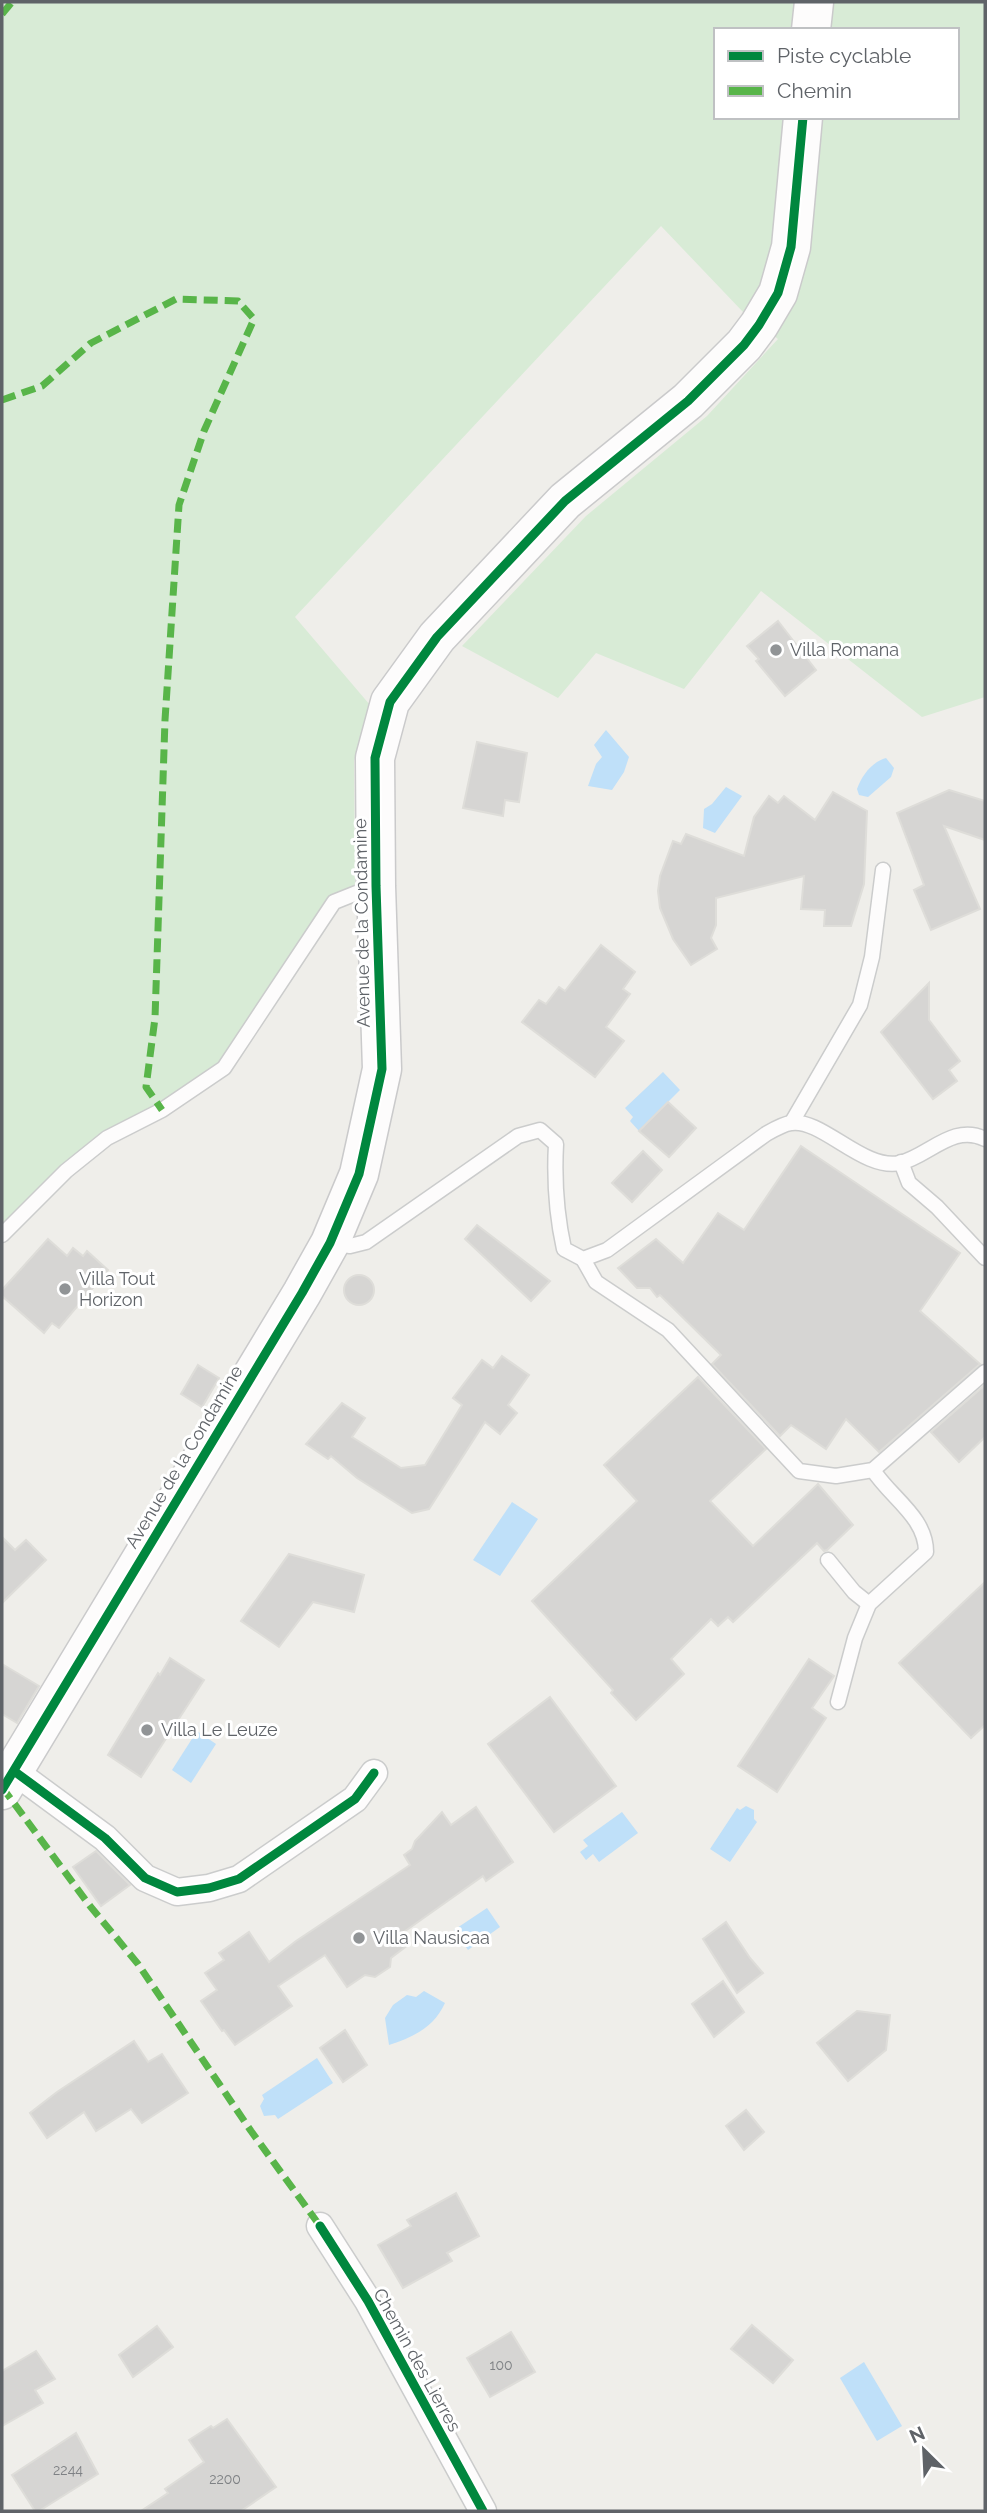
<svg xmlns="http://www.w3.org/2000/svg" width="987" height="2513" viewBox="0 0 987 2513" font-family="Raleway,sans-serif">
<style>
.green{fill:#d8ebd6;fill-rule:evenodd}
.water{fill:#bfe0f9}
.building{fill:#d6d5d3;stroke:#deddd9;stroke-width:2}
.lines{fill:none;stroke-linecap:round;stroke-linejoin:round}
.service-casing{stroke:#cbcccc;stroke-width:17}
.minor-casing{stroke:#cbcccc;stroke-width:29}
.secondary-casing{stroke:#cacacb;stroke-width:41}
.service{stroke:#fdfcfc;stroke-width:14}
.minor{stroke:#fdfcfc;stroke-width:26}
.secondary{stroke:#fdfcfc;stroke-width:38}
.quiet{stroke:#58b549;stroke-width:7;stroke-dasharray:14 7;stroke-linecap:butt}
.cycleway-casing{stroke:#fff;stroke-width:13}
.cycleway{stroke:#00873e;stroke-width:9}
.poi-dot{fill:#919496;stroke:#fff;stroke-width:2.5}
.labels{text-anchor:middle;stroke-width:6;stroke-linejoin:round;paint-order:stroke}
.number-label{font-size:14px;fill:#7e8184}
.poi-label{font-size:18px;fill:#5f6368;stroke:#fff;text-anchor:start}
.street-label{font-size:18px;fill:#5f6368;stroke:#fff}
</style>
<rect width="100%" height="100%" fill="#efeeea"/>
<path class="green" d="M 2,2 L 985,2 L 985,697 L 922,717 L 761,591 L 684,689 L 596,653 L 558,698 L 462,646 L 586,516 L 707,416 L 778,339 L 743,312 L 661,226 L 295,617 L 370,705 L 354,761 L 355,889 L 334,902 L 224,1068 L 107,1138 L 2,1235 ZM 716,30 L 957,30 L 957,117 L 716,117 Z"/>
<g class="water">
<polygon points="606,730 629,757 624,772 612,790 588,786 596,764 602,757 594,745"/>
<path d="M 886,758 L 894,768 L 891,777 L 868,797 L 859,795 L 857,789 C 862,775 872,762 886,758 Z"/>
<polygon points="726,787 742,796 715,833 703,828 704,809 712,804"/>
<polygon points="663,1072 680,1090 639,1131 630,1121 633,1117 625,1108"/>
<polygon points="512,1502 538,1519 500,1576 473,1560"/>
<polygon points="197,1731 216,1744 191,1783 172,1770"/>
<polygon points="746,1806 754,1810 754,1819 757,1822 730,1862 710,1849 737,1808 740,1810"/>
<polygon points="622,1812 638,1833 599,1862 593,1854 586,1860 580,1852 588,1846 583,1840"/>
<polygon points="487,1908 500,1927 468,1950 454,1930"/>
<path d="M 424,1991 L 445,2003 C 434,2027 414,2037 389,2045 L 385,2018 L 393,2005 L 407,1995 L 416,1997 Z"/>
<polygon points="317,2058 333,2083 278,2119 275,2115 264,2116 260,2106 264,2099 262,2095"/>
<polygon points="864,2362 902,2426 877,2441 840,2378"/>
</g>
<g class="building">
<polygon points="778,621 816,670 785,696 756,661 759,659 747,646"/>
<polygon points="477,742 527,753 519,802 505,800 503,816 463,808"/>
<polygon points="949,790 985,801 985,840 944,826 980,909 931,930 914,890 924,885 897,813"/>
<polygon points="833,792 867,811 864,884 851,926 824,926 825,910 801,909 804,876 716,898 716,925 711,938 717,949 691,965 673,939 660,908 658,891 660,876 673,841 681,844 686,834 744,856 754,817 769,796 778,803 784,796 815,820"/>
<polygon points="601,945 635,972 623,989 630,994 606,1027 624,1041 595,1077 522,1022 539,1000 546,1004 559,987 565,991"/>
<polygon points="929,983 929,1020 960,1061 949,1070 957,1081 933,1099 881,1032"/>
<polygon points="668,1102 696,1128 669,1157 639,1131"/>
<polygon points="801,1146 960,1253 920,1311 980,1364 879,1452 846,1419 826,1449 791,1425 780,1436 712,1364 721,1355 660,1295 657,1297 650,1288 637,1288 618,1268 656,1239 683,1263 718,1213 744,1230"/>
<polygon points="643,1151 662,1170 632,1202 612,1183"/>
<polygon points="477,1225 550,1281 531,1301 465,1239"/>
<polygon points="48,1239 67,1256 73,1248 83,1256 87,1251 108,1270 59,1328 52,1323 44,1333 2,1296 2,1290"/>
<circle cx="359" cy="1290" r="15"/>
<polygon points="502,1356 529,1375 508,1405 517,1413 500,1434 485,1422 429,1509 412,1513 357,1478 331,1456 328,1459 306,1444 342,1403 365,1418 352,1437 401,1468 425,1465 462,1405 453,1398 482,1360 493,1368"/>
<polygon points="198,1365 219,1378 202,1407 181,1394"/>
<polygon points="698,1377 766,1449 710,1501 753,1546 818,1484 853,1525 827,1550 824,1551 817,1543 733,1622 728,1617 718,1626 711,1619 671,1659 684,1674 636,1720 611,1693 613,1690 532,1601 637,1501 604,1465"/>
<polygon points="985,1385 985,1437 959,1462 931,1432"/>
<polygon points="2,1537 15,1550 26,1540 46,1560 2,1603"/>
<polygon points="289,1554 364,1575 354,1612 313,1602 279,1647 241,1621"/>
<polygon points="985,1582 985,1725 971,1738 899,1663"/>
<polygon points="170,1658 204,1680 141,1777 108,1755 158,1673 160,1675"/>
<polygon points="809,1659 834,1676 812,1708 826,1718 777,1792 738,1766"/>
<polygon points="2,1664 39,1686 17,1723 2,1714"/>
<polygon points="550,1697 616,1786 554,1832 488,1744"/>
<polygon points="476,1807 513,1862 486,1881 483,1876 401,1934 408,1945 391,1958 390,1967 375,1977 365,1975 347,1987 325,1955 278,1986 292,2006 235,2045 224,2030 222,2031 201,2001 217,1990 205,1973 224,1960 219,1953 249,1932 269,1962 296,1941 410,1865 404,1855 412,1849 415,1841 442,1812 451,1825"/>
<polygon points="96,1851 130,1885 101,1906 73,1867"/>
<polygon points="726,1922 750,1958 763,1973 737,1993 703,1939"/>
<polygon points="723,1981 744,2012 714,2037 692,2004"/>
<polygon points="857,2011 890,2015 886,2050 848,2081 817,2043"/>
<polygon points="345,2030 367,2065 343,2082 320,2048"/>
<polygon points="134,2041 148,2062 162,2054 188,2093 142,2123 131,2109 96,2131 84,2112 47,2138 30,2113 57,2092"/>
<polygon points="746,2110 764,2132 744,2150 726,2126"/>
<polygon points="456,2193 479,2236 447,2253 452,2261 403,2288 378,2245 411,2226 407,2220"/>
<polygon points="752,2325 793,2360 773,2383 731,2349"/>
<polygon points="157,2326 173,2347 133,2377 119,2355"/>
<polygon points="511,2332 535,2372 490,2397 467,2358"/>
<polygon points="36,2351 55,2379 35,2390 43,2403 2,2426 2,2371"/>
<polygon points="227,2419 276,2487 241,2511 141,2511 168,2493 165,2489 204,2462 189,2440 211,2426 213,2428"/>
<polygon points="76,2433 98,2474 39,2511 35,2511 12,2475"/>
</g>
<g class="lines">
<g class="service-casing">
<g id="service">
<polyline points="792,1122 860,1005 872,957 883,870"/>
<polyline points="901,1162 909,1183 937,1207 985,1258"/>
<polyline points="2,1235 66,1171 107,1138 162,1110 224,1068 334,902 374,886"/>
<path d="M 331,1243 L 350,1246 L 366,1242 L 518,1136 L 540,1130 L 556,1144 C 554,1181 556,1213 564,1249 L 583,1259 L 607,1250 L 766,1134 C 773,1130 783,1124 791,1123 C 822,1118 863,1171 900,1163 C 929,1156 953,1123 985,1139"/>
<polyline points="583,1259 596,1282 668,1330 799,1471 836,1476 873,1470 985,1372"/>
<polyline points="828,1560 854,1592 869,1604"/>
<path d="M 838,1702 L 855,1638 L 869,1604 L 926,1552 C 926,1517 891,1498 873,1470"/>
</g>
</g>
<g class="minor-casing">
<g id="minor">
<polyline points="14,1771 105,1838 145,1878 177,1892 209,1888 239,1879 355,1799 374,1773"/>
<polyline points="320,2226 368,2301 483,2511"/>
</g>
</g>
<g class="secondary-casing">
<g id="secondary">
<polyline points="811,30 814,2"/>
<polyline points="2,1790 302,1293 330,1243 359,1174 382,1069 376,886 375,758 390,702 437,637 565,501 688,401 744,345 759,325 778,293 791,247 803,117"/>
</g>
</g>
<use href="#service" class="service"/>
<use href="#minor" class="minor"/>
<use href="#secondary" class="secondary"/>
<g class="quiet">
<polyline points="2,14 12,2"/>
<polyline points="2,400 42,386 91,343 176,299 238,301 254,319 204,431 179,505 165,720 155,1018 146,1087 162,1110"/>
<polyline points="2,1787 90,1906 138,1964 251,2131 320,2226"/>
</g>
<g class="cycleway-casing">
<g id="cycleway">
<polyline points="14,1771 105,1838 145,1878 177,1892 209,1888 239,1879 355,1799 374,1773"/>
<polyline points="2,1790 302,1293 330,1243 359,1174 382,1069 376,886 375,758 390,702 437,637 565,501 688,401 744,345 759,325 778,293 791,247 803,117"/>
<polyline points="320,2226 368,2301 483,2511"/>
</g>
</g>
<use href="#cycleway" class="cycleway"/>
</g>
<g class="poi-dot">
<circle cx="776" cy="650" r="7"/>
<circle cx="65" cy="1289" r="7"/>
<circle cx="147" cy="1730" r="7"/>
<circle cx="359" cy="1938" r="7"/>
</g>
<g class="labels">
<g class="number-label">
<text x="501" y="2370">100</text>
<text x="68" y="2475">2244</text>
<text x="225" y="2484">2200</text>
</g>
<g class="poi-label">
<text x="790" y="656">Villa Romana</text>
<text x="79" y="1285">Villa Tout<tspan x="79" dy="21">Horizon</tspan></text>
<text x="161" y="1736">Villa Le Leuze</text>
<text x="373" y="1944">Villa Nausicaa</text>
</g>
<g class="street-label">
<text transform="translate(362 923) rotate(-91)" y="6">Avenue de la Condamine</text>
<text transform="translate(184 1457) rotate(-59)" y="6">Avenue de la Condamine</text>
<text transform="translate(417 2360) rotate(61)" y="6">Chemin des Lierres</text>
</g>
</g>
<rect width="987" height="2513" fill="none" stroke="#5f6368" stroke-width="7"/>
<rect x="714" y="28" width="245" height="91" fill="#ffffff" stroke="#bfc1c3" stroke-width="2"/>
<rect x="728" y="51" width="35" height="10" fill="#00873e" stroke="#bfc1c3" stroke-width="2"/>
<text x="777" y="63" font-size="21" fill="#5f6368">Piste cyclable</text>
<rect x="728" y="86" width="35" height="10" fill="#58b549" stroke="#bfc1c3" stroke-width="2"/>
<text x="777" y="98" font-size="21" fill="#5f6368">Chemin</text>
<g transform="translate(924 2450) rotate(336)" stroke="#ffffff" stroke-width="5" paint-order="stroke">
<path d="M0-5L12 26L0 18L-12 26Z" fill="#5f6368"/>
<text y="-10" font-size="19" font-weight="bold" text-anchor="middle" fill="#5f6368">N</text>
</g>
</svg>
